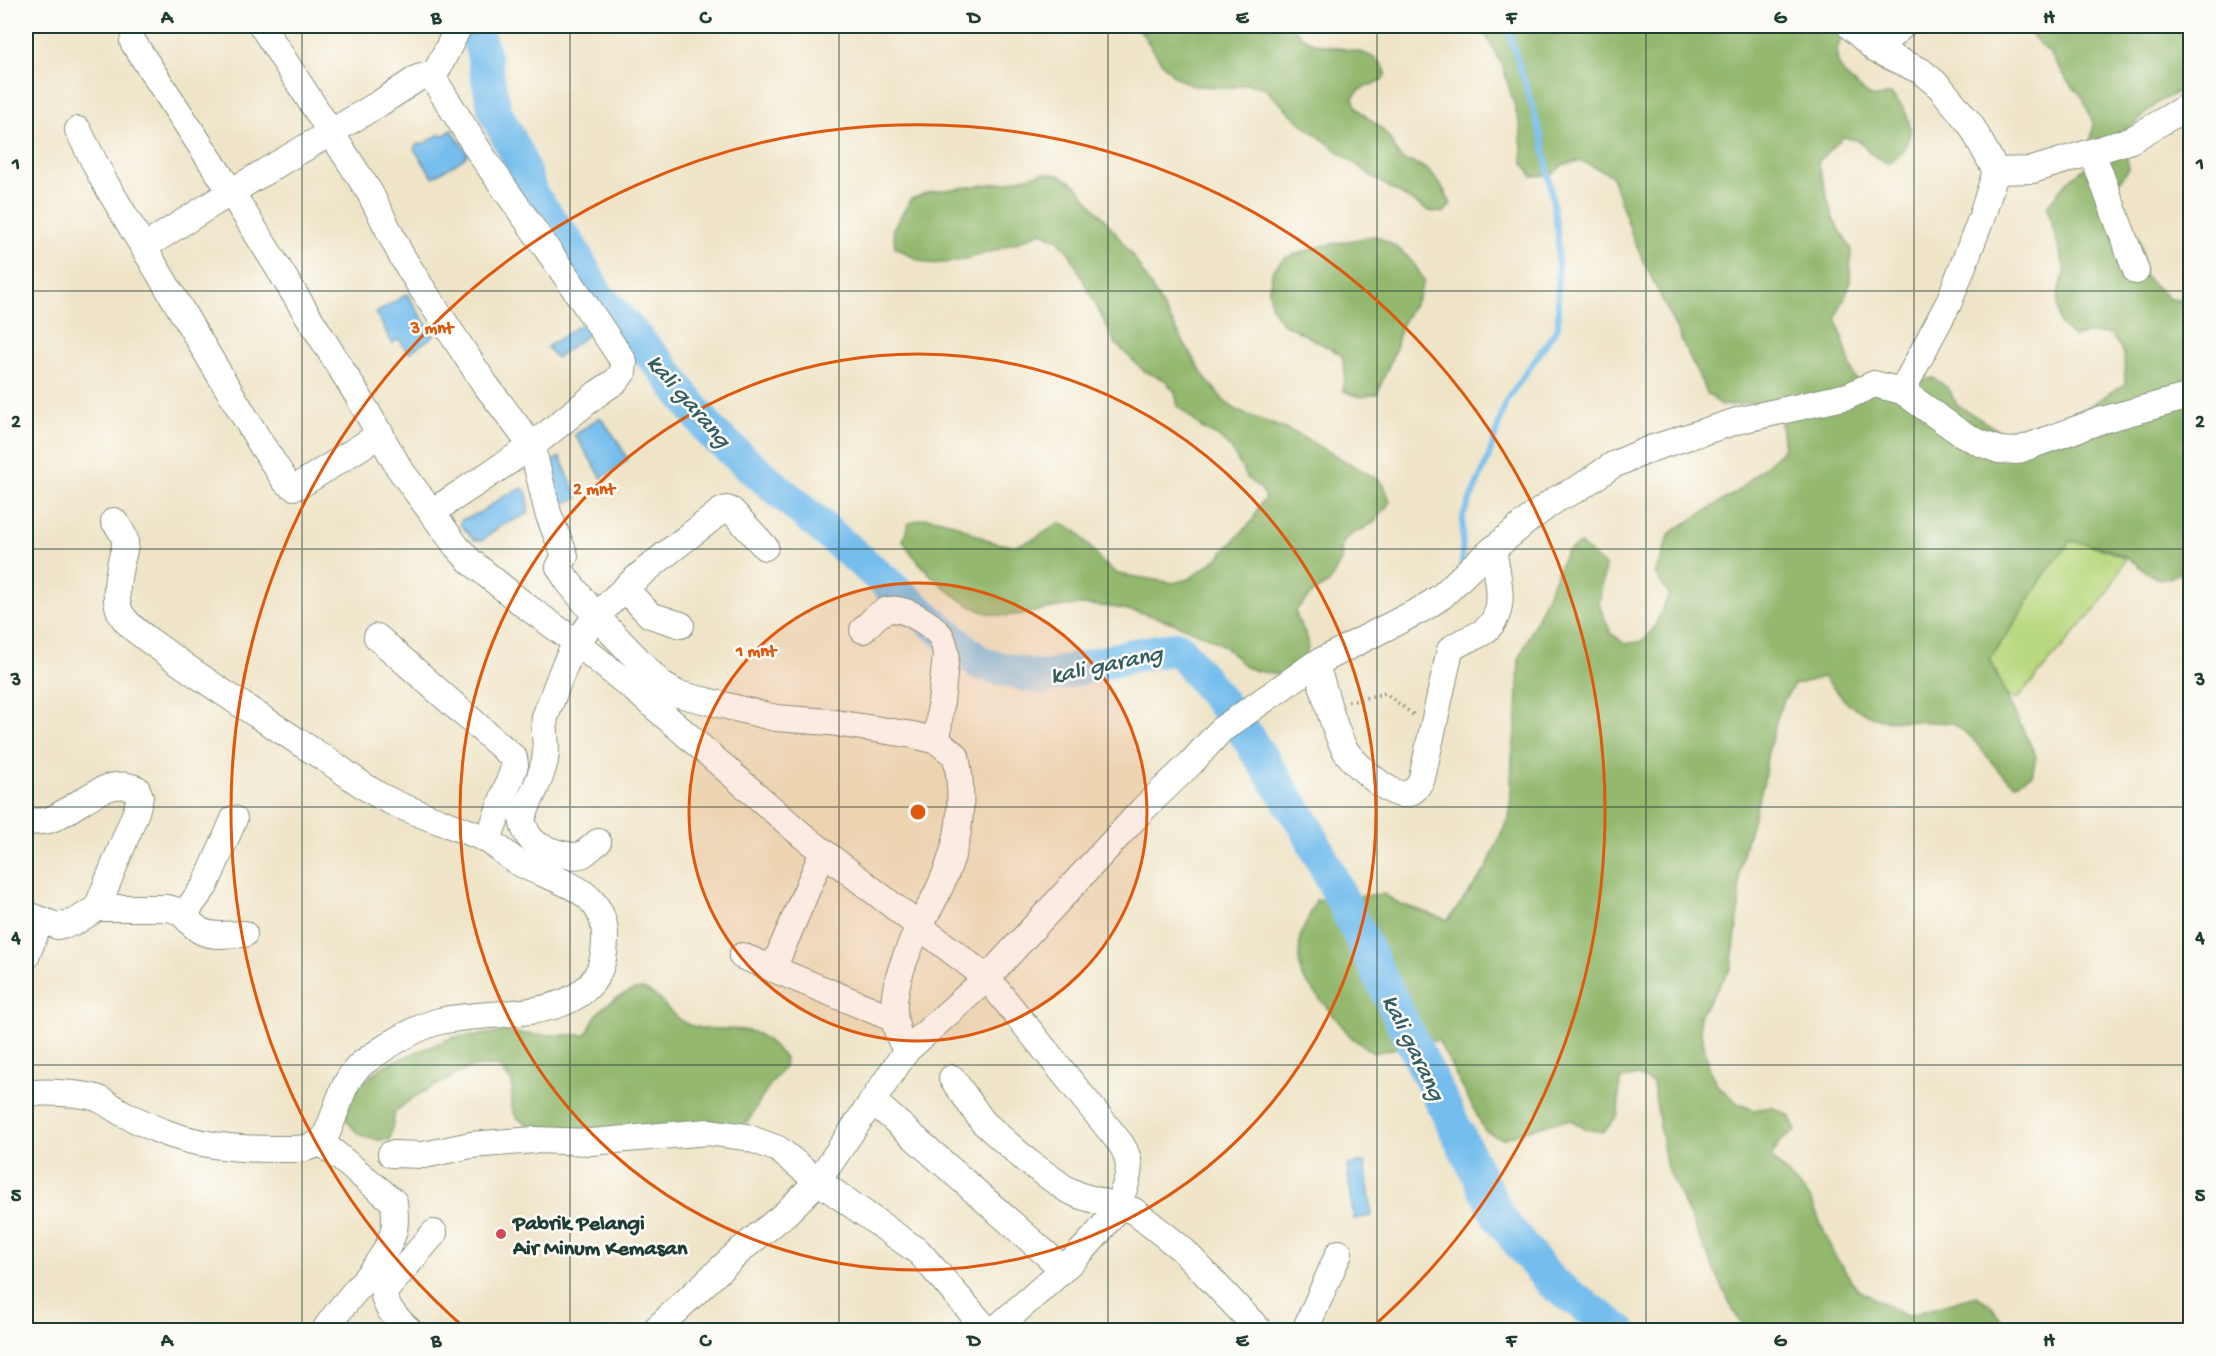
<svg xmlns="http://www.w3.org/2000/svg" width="2216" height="1356" viewBox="0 0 2216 1356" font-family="'Gochi Hand',sans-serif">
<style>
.green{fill:#bad87f;stroke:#6c8a5a;stroke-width:1.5}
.forest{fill:#93b86e;stroke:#597a51;stroke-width:1.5}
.water{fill:#75bded;stroke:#4a7d90;stroke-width:1.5}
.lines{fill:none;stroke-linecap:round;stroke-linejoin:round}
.stream{stroke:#75bded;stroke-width:6}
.river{stroke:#75bded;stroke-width:34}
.minor-casing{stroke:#87907e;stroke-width:28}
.path{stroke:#87907e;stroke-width:4;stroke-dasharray:1.5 4.5;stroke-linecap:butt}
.minor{stroke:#fff;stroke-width:26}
.grid{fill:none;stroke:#1f3d34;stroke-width:1.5;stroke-opacity:0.55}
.ring{fill:none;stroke:#de580e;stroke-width:3}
.poi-dot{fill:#d1495b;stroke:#fdfcf7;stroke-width:2}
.labels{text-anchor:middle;stroke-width:5;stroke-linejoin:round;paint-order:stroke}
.poi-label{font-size:22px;font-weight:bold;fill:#1f3d34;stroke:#fdfcf7;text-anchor:start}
.water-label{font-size:24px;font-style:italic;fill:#345d62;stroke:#fdfcf7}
.centre{fill:#de580e;stroke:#fdfcf7;stroke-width:3}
.ring-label{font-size:18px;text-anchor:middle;font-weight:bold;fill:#de580e;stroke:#fdfcf7;stroke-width:5;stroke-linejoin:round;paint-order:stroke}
.neatline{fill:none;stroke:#1f3d34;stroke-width:2}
.grid-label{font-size:20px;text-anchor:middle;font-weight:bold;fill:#1f3d34}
</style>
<rect width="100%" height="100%" fill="#fdfcf7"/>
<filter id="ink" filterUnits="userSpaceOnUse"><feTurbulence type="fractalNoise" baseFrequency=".0167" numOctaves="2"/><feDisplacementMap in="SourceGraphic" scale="12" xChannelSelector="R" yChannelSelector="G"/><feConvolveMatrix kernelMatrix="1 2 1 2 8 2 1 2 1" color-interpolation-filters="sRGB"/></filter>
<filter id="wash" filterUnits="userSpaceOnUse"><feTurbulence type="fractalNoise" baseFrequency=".008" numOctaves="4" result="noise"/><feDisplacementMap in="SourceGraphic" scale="24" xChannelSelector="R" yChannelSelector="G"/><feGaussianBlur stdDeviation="1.35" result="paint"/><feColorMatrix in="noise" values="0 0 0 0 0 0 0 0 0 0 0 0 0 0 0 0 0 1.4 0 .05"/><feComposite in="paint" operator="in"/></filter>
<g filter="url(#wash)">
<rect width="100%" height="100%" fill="#efe4c7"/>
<polygon class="green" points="2071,541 2090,544 2126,558 2104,599 2018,698 2008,698 1990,658 2013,626 2044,575"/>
<g class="forest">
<path d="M 1137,26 L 1289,26 C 1296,29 1300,36 1307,40 C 1328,52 1380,45 1386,73 L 1382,81 C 1369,86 1360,86 1353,98 C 1358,117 1376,120 1387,135 C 1393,142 1394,152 1402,159 C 1408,163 1414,162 1419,165 C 1435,173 1445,190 1451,205 L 1443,213 L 1429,211 L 1377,180 L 1302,124 L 1263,87 L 1246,84 L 1228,88 L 1190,85 L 1174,76 L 1162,63 Z"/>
<path d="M 1481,26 L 1852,26 C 1848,30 1842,36 1840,41 C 1827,68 1855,84 1873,98 L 1891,94 C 1908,110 1917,130 1903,151 C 1900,156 1892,160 1887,163 L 1871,154 L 1860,141 L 1843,137 L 1818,162 L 1833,219 L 1851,248 L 1850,285 L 1836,317 L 1854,377 L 1877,390 L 1934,378 L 1949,389 L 1957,405 L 2004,434 L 2078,413 L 2125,384 L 2124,354 L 2111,334 L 2093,333 L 2073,337 L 2060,325 L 2058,308 L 2059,290 L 2065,271 L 2047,206 L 2066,183 L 2088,165 L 2093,123 L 2082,96 L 2070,84 L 2051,55 L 2023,26 L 2164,26 L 2175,29 L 2190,44 L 2190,82 L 2182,90 L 2158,102 L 2122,135 L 2129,168 L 2112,191 L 2134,232 L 2140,239 L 2144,276 L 2170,299 L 2188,301 L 2190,309 L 2190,565 C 2155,593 2155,574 2126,557 C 2109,548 2089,544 2071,541 L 2044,575 L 2013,626 L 1990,658 L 1996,675 L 2036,756 L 2032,775 L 2015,784 L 1998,770 L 1972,738 L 1953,723 L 1880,720 L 1849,705 L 1823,677 L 1794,685 L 1784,700 L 1777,718 L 1767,756 L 1764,781 L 1744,849 L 1739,874 L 1739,912 L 1731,968 L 1699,1016 L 1701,1034 L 1710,1071 L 1718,1086 L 1739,1104 L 1754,1110 L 1771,1107 L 1789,1115 L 1796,1131 L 1781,1141 L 1771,1157 L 1810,1198 L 1833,1253 L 1857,1289 L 1906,1316 L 1976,1296 L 1990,1304 L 2009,1330 L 1746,1330 L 1734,1312 L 1666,1165 L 1653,1083 L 1637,1075 L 1620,1080 L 1618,1115 L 1603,1132 L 1586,1129 L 1571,1120 L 1553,1122 L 1502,1139 L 1485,1131 L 1438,1040 L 1373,1053 L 1351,1037 L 1302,977 L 1299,959 L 1300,937 L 1316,900 L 1384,894 L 1398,903 L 1448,920 L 1486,869 L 1510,813 L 1512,757 L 1517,719 L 1519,659 L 1566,552 L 1580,544 L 1605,566 L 1599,605 L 1611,633 L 1625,644 L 1643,641 L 1654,628 L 1669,595 L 1655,574 L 1670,533 L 1735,493 L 1784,449 L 1778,400 L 1721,406 L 1707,393 L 1635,243 L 1611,175 L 1581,161 L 1564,164 L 1551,175 L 1532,176 L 1523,162 L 1520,125 L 1503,67 Z"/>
<path d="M 1042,173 L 1059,175 L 1075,184 L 1114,231 L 1134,258 L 1203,375 L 1225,402 L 1240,412 L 1293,432 L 1378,479 L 1384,485 L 1390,502 C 1385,509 1380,516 1374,522 C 1360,534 1336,533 1342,559 L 1329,583 L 1314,592 L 1296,610 C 1296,619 1300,623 1304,631 C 1317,654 1298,663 1282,675 C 1272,673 1255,672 1246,667 C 1237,660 1230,649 1219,643 C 1199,632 1164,619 1142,613 C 1118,607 1090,603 1065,606 C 1044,608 1020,618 998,615 C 964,612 921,569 903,541 L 908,524 C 914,522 921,518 926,518 C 956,517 984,546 1012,545 C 1029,544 1045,532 1059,523 L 1076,530 L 1103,563 L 1118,574 L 1173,583 L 1189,579 L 1218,558 L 1253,520 L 1259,506 L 1265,498 L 1262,490 L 1248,479 L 1231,449 L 1219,437 L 1203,429 L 1178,406 L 1175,392 L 1165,380 L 1144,371 L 1115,343 L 1070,254 L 1058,240 L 1042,232 C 1017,243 950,270 924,262 C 914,259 904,252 895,247 L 893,229 L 911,199 L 929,192 L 1007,182 Z"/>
<path d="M 1375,236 C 1398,245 1414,259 1424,281 L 1418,298 L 1400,327 L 1397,345 L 1377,394 L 1360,397 L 1343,391 L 1345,373 L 1342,355 L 1281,322 L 1271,306 L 1269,288 L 1273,270 L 1285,258 L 1322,246 Z"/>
<path d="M 642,989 C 661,994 668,1015 685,1023 C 704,1033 728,1026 749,1031 C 763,1034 776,1048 785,1058 L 784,1067 L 767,1089 L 748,1122 L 739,1125 L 542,1130 C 508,1118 512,1115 512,1082 L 498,1066 L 471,1067 L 412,1098 L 395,1112 L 390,1140 C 367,1141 355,1136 344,1115 L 358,1086 L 385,1065 L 454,1037 L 506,1032 L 535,1035 L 585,1035 C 591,1029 592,1021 597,1014 C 606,1003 628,990 642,989 Z"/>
</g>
<g class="water">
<polygon points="452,130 468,154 462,160 433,177 414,149 416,145 425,143 440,134 444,135"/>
<polygon points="407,294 434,336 409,353 399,339 392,343 376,313"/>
<polygon points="583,323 589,334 556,358 547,347"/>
<polygon points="600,417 617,440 628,460 602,478 575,435"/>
<polygon points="560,457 578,498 553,507 548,463"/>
<path d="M 523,488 C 530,494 528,505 528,514 L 500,526 L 483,540 L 474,540 L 460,524 L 461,520 L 479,513 L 506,495 Z"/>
<polygon points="1365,1162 1372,1216 1354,1219 1347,1165"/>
</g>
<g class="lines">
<polyline class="stream" points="1462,567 1463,516 1488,459 1506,401 1558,327 1558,235 1543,141 1507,26"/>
<polyline class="river" points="474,26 482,49 495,112 518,156 532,196 570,246 596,294 662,367 712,433 981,664 1041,678 1134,655 1178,648 1241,727 1307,829 1500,1219 1551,1282 1619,1330"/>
</g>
</g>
<g filter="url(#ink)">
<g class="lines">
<g class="minor-casing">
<g id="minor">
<path d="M 262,26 L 370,193 L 401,255 L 421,287 L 485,384 L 532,446 L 548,513 L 565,556 L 559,567 L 567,580 L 596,616 L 662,685 L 678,694 L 776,718 L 829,722 L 913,735 L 937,741 L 956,756 C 969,821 953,870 919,926 L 987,978 L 1121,1144 C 1132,1161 1130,1173 1123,1192 C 1121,1198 1119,1204 1116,1209 C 1086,1255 1035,1293 995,1330"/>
<polyline points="1850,26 1876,50 1921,71 1940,87 1971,125 1996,171"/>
<path d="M 133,42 L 231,192 L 358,396 L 399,468 L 457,547 L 470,561 L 523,604 L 577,643 L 641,695 L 803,836 L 919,926 C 902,964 879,1012 907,1050"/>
<polyline points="1876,50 1902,26"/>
<polyline points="433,78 459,26"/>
<polyline points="78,130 104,181 261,444 286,482 294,487 300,485 381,434"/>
<polyline points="2092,152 2136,271"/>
<polyline points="144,247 231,192 380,103 418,78 425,76 433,78 482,156 568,279 624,362 623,372 616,381 598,393 532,446 432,512"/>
<polyline points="1902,391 1949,302 1981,219 1996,171 2032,170 2131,140 2190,105"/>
<polyline points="625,589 650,615 681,625"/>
<path d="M 863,630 C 869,624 877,614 885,611 C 901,604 930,623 940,635 C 944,641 945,647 946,654 L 937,741"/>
<polyline points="377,637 514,758 515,765 488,840"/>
<path d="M 1315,664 C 1326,691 1330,721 1344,748 C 1351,761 1391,798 1406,794 C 1414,792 1419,785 1422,778 L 1450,650 C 1459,641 1473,639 1483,632 C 1510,613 1497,577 1493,549"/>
<path d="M 26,821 C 34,822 41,822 49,820 C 76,811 105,774 137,789 L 140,797 L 136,812 L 97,908"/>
<path d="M 598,842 C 594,845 588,851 583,854 C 572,860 541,849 533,841 C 526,835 524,827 522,819 C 529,799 541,781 545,760 C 548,746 543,731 545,717 C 555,692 563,663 578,641 C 613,589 673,550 721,511 L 727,509 L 732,511 L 765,547"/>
<path d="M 26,914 L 57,926 L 75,922 L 97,908 L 167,908 C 186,911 186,921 199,930 C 212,938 229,934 244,934"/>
<polyline points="184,914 205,886 234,819"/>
<polyline points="742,956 894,1019"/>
<polyline points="26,957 40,921"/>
<polyline points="773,969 823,852"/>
<polyline points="952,1078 983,1122 1027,1161 1066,1189 1081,1196 1134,1211 1183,1250 1259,1330"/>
<path d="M 26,1094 C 41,1091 84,1093 99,1099 C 106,1102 112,1107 119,1111 C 130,1118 144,1123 156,1129 C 196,1146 235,1149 278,1149 C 294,1149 314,1151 325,1137 C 338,1112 340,1080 364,1062 C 385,1047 415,1027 440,1021 C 499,1007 608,1029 605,935 C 603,884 551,882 516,861 C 504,854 495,842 481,837 C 449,824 416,814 386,799 C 365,789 347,773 327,760 C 271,724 215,689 161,649 C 148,639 130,629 121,614 C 113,599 118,577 121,561 C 123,554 126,547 125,540 C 123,533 119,527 114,521"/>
<polyline points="873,1101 1062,1268"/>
<path d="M 321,1142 L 394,1202 C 395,1212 396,1221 394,1230 C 386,1264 343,1300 325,1330"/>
<polyline points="391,1154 424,1155 471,1145 535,1140 591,1142 708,1132 746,1137 778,1149 818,1181 919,1252 987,1330"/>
<path d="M 409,1330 C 399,1321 383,1307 384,1292 L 434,1233"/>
<polyline points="655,1330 742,1249 785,1214 818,1181 907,1050 987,978 1144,808 1191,763 1221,730 1315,664 1424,608 1442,596 1472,567 1528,520 1555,500 1579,488 1613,465 1653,448 1740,420 1848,396 1874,384 1902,391 1959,432 1980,443 1999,450 2016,451 2102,420 2190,396"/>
<polyline points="1305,1330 1339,1253"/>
</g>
</g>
<polyline class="path" points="1348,701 1354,701 1385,693 1415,716"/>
<use href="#minor" class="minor"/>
</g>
</g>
<path class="grid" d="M 302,26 L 302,1330M 570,26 L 570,1330M 839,26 L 839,1330M 1108,26 L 1108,1330M 1377,26 L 1377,1330M 1646,26 L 1646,1330M 1914,26 L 1914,1330M 26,291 L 2190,291M 26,549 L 2190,549M 26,807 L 2190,807M 26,1065 L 2190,1065"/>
<circle cx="918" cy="812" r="229" fill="#de580e" fill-opacity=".12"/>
<g class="ring">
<circle cx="918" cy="812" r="229"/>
<circle cx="918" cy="812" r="458"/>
<path d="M467 1330A687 687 0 1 1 1369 1330"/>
</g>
<circle class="poi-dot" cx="501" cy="1234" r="6"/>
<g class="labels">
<g class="poi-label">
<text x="513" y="1229">Pabrik Pelangi<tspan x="513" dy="25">Air Minum Kemasan</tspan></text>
</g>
<g class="water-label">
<text transform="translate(690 400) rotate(49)" y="8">kali garang</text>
<text transform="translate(1106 663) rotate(-12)" y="8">kali garang</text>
<text transform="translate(1415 1047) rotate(64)" y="8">kali garang</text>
</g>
</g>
<circle cx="918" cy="812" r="9" class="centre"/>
<g class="ring-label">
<text x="432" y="333">3 mnt</text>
<text x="594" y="494">2 mnt</text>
<text x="756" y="656">1 mnt</text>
</g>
<rect width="2216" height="1356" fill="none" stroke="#fdfcf7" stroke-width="66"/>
<rect x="33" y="33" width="2150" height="1290" class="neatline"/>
<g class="grid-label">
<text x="167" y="23">A</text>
<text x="436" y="23">B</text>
<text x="705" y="23">C</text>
<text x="974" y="23">D</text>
<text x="1242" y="23">E</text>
<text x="1511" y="23">F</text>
<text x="1780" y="23">G</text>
<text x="2049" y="23">H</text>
<text x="16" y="169">1</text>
<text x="2200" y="169">1</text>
<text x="16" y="427">2</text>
<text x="2200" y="427">2</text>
<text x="16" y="685">3</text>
<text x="2200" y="685">3</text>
<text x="16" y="943">4</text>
<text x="2200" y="943">4</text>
<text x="16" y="1201">5</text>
<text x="2200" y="1201">5</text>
<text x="167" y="1346">A</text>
<text x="436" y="1346">B</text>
<text x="705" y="1346">C</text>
<text x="974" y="1346">D</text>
<text x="1242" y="1346">E</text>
<text x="1511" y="1346">F</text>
<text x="1780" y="1346">G</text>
<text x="2049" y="1346">H</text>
</g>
</svg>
